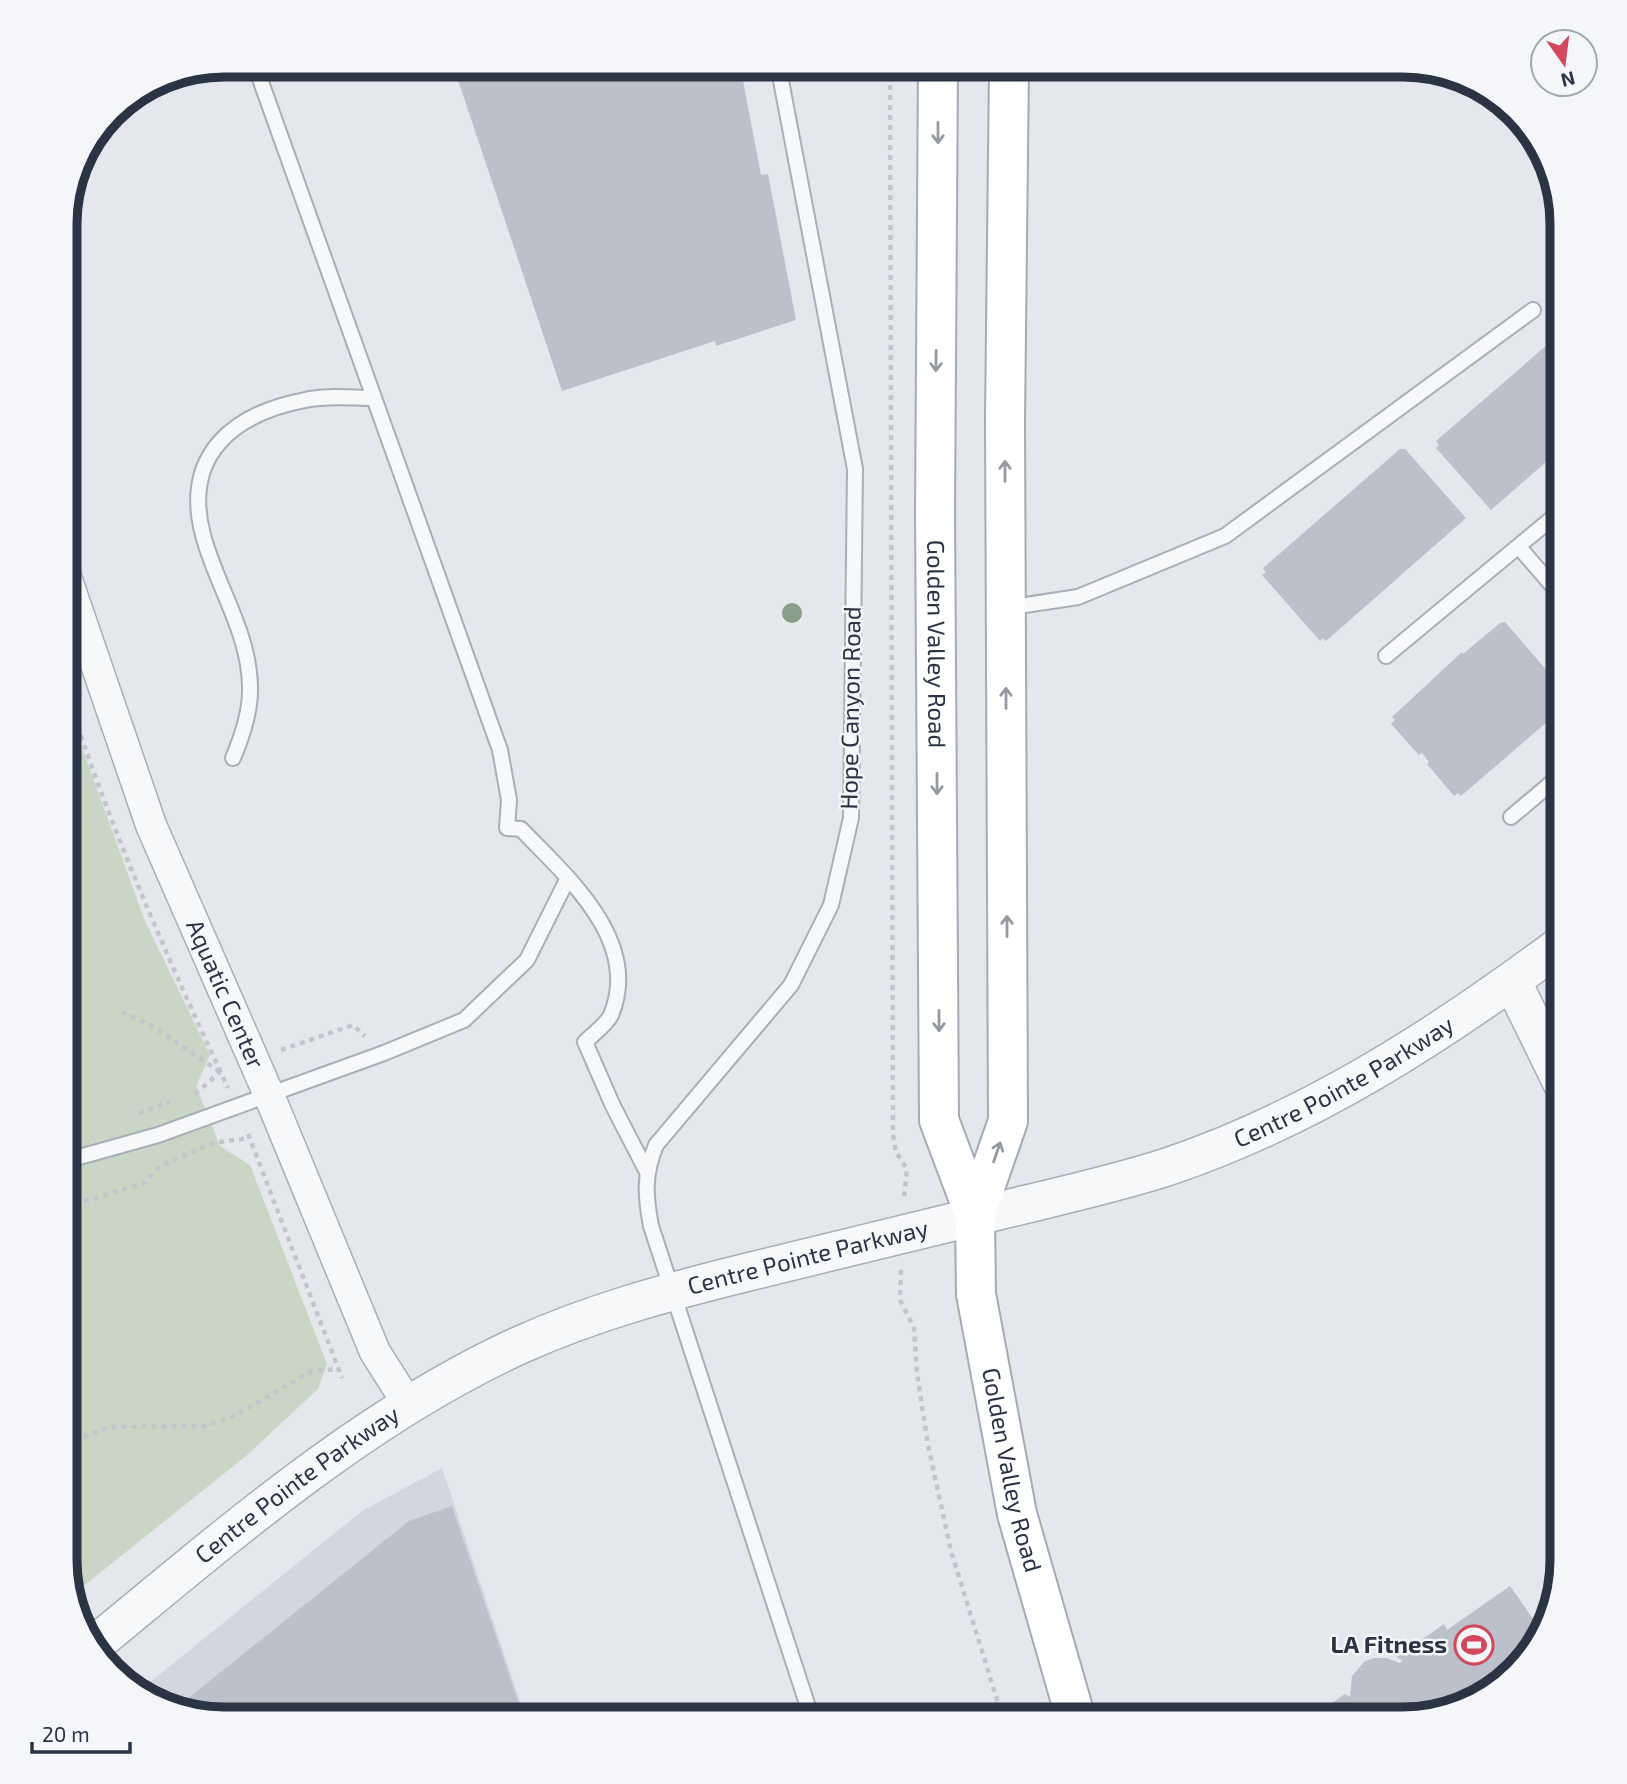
<svg xmlns="http://www.w3.org/2000/svg" width="1627" height="1784" viewBox="0 0 1627 1784" font-family="'Exo 2',sans-serif">
<style>
.built{fill:#d2d6de}
.green{fill:#c9d6c5}
.building{fill:#bbc0ca}
.lines{fill:none;stroke-linecap:round;stroke-linejoin:round}
.service-casing{stroke:#a9aeb7;stroke-width:18}
.minor-casing{stroke:#a9aeb7;stroke-width:33}
.tertiary-casing{stroke:#a9aeb7;stroke-width:40}
.primary-casing{stroke:#a3abb8;stroke-width:42}
.path{stroke:#c2c5cb;stroke-width:4.5;stroke-dasharray:5 5;stroke-linecap:butt}
.service{stroke:#f7f8fa;stroke-width:14}
.minor{stroke:#f7f8fa;stroke-width:30}
.tertiary{stroke:#f7f8fa;stroke-width:37}
.primary{stroke:#fff;stroke-width:38}
.tree{fill:#899d89}
.oneway{stroke:#959aa2}
.labels{text-anchor:middle;stroke-width:5;stroke-linejoin:round;paint-order:stroke}
.street-label{font-size:24px;fill:#2b3445;stroke:#f4f6f9}
.poi-label{font-size:24px;font-weight:bold;fill:#2b3445;stroke:#f4f6f9;text-anchor:end}
.rim{fill:none;stroke:#2b3445;stroke-width:9}
</style>
<rect width="100%" height="100%" fill="#e4e7ec"/>
<polygon class="built" points="442,1468 526,1719 224,1719 153,1703 139,1691 362,1511"/>
<polygon class="green" points="65,701 145,921 210,1055 196,1086 220,1146 250,1165 327,1364 318,1389 246,1456 76,1592 65,1560"/>
<g class="building">
<polygon points="453,65 740,65 761,175 768,174 796,320 716,346 715,341 562,391"/>
<polygon points="1562,332 1562,448 1491,510 1436,448 1439,445 1436,441"/>
<polygon points="1400,449 1405,449 1466,518 1326,641 1323,638 1320,641 1262,575 1266,572 1263,568"/>
<polygon points="1505,622 1562,688 1562,709 1461,796 1458,793 1454,796 1427,764 1429,762 1422,753 1419,755 1391,724 1395,720 1392,717 1462,652 1463,654 1500,623"/>
<polygon points="452,1506 524,1719 224,1719 176,1708 409,1521"/>
<polygon points="1510,1586 1543,1633 1500,1686 1403,1719 1309,1719 1345,1694 1350,1697 1352,1676 1365,1661 1374,1658 1387,1658 1399,1663 1403,1661 1397,1657 1444,1624 1447,1630"/>
</g>
<g class="lines">
<g class="service-casing">
<g id="service">
<path d="M 255,65 L 500,750 L 509,800 L 507,828 L 521,829 C 567,877 642,941 611,1015 C 607,1024 593,1034 585,1042 L 613,1106 L 646,1170"/>
<path d="M 778,65 L 855,469 L 851,818 L 831,905 L 791,985 L 656,1145 C 644,1175 645,1194 651,1226 L 812,1719"/>
<polyline points="1519,547 1562,597"/>
<polyline points="1006,608 1078,597 1225,536 1533,310"/>
<polyline points="1386,656 1562,510"/>
<path d="M 233,758 C 242,737 251,710 250,686 C 249,632 216,585 203,535 C 182,455 233,414 305,400 C 326,395 352,398 374,398"/>
<polyline points="1511,817 1562,774"/>
<polyline points="65,1161 158,1135 384,1053 464,1020 527,960 568,878"/>
</g>
</g>
<g class="minor-casing">
<g id="minor">
<path id="s1" d="M 65,574 L 151,825 L 269,1095 L 375,1352 L 408,1404"/>
</g>
</g>
<g class="tertiary-casing">
<g id="tertiary">
<polyline points="1512,981 1562,1083"/>
<path id="s2" d="M 94,1645 C 227,1536 362,1417 520,1345 C 593,1312 671,1291 748,1272 C 832,1251 915,1231 998,1211 C 1055,1197 1111,1185 1167,1167 C 1312,1118 1440,1035 1562,944"/>
</g>
</g>
<g class="primary-casing">
<g id="primary">
<path id="s3" d="M 938,65 L 935,512 L 939,1120 L 975,1216"/>
<path id="s4" d="M 1009,65 L 1005,420 L 1008,1121 L 975,1216 L 976,1294 L 1017,1514 L 1076,1719"/>
</g>
</g>
<g class="path">
<polyline points="890,65 893,1134 896,1152 907,1169 904,1198"/>
<path d="M 65,688 C 109,826 167,957 228,1088"/>
<polyline points="122,1012 152,1026 219,1071"/>
<polyline points="281,1050 353,1025 365,1036"/>
<polyline points="195,1094 220,1072"/>
<polyline points="139,1113 170,1102"/>
<polyline points="248,1134 342,1378"/>
<polyline points="65,1207 144,1183 160,1166 213,1143 249,1138"/>
<polyline points="901,1270 900,1300 914,1328 917,1374 928,1445 951,1551 1003,1719"/>
<polyline points="65,1445 109,1427 203,1426 230,1418 312,1371 338,1369"/>
<polyline points="65,1461 65,1444"/>
</g>
<use href="#service" class="service"/>
<use href="#minor" class="minor"/>
<use href="#tertiary" class="tertiary"/>
<use href="#primary" class="primary"/>
</g>
<circle class="tree" cx="792" cy="613" r="10"/>
<defs><path id="oneway-shaft" d="M-6 0H5M1.5-3L5.5 0L1.5 3" fill="none" stroke-width="1.6" stroke-linecap="round" stroke-linejoin="round" transform="scale(1.75)"/></defs>
<g class="oneway">
<use href="#oneway-shaft" transform="translate(938 133) rotate(90)"/>
<use href="#oneway-shaft" transform="translate(936 361) rotate(91)"/>
<use href="#oneway-shaft" transform="translate(1005 471) rotate(-90)"/>
<use href="#oneway-shaft" transform="translate(1006 698) rotate(-90)"/>
<use href="#oneway-shaft" transform="translate(937 784) rotate(90)"/>
<use href="#oneway-shaft" transform="translate(1007 926) rotate(-90)"/>
<use href="#oneway-shaft" transform="translate(939 1021) rotate(90)"/>
<use href="#oneway-shaft" transform="translate(997 1152) rotate(-71)"/>
</g>
<defs>
<g id="stadium-ring" transform="scale(2.0125)"><circle r="9.5" fill="#f4f6f9" stroke="#d1495b" stroke-width="1.5"/><path d="M0-5a6.5 5 0 1 0 0 10a6.5 5 0 1 0 0-10ZM-3.5-1.8h7v3.6h-7Z" fill="#d1495b"/></g>
</defs>
<g fill-rule="evenodd">
<use href="#stadium-ring" x="1474" y="1645"/>
</g>
<g class="labels">
<g class="street-label">
<text dy="8" stroke="none"><textPath href="#s3" startOffset="579">Golden Valley Road</textPath></text>
<text transform="translate(851 708) rotate(-89)" y="8">Hope Canyon Road</text>
<text dy="8" stroke="none"><textPath href="#s1" startOffset="450">Aquatic Center</textPath></text>
<text dy="8" stroke="none"><textPath href="#s2" startOffset="1391">Centre Pointe Parkway</textPath></text>
<text dy="8" stroke="none"><textPath href="#s2" startOffset="824">Centre Pointe Parkway</textPath></text>
<text dy="8" stroke="none"><textPath href="#s4" startOffset="1414">Golden Valley Road</textPath></text>
<text dy="8" stroke="none"><textPath href="#s2" startOffset="259">Centre Pointe Parkway</textPath></text>
</g>
<g class="poi-label">
<text x="1447" y="1653">LA Fitness</text>
</g>
</g>
<path d="M0 0H1627V1784H0ZM224 77H1403A147 147 0 0 1 1550 224V1560A147 147 0 0 1 1403 1707H224A147 147 0 0 1 77 1560V224A147 147 0 0 1 224 77Z" fill="#f4f6f9" fill-rule="evenodd"/>
<path class="rim" d="M224 77H1403A147 147 0 0 1 1550 224V1560A147 147 0 0 1 1403 1707H224A147 147 0 0 1 77 1560V224A147 147 0 0 1 224 77Z"/>
<g transform="translate(1564 63) rotate(166)"><circle r="33" fill="#f4f6f9" stroke="#a4a8b1" stroke-width="2"/>
<path d="M0-5L12 26L0 18L-12 26Z" fill="#d1495b"/>
<text y="-10" font-size="19" font-weight="bold" text-anchor="middle" fill="#2b3445">N</text>
</g>
<path d="M32 1742v10h98v-10" fill="none" stroke="#2b3445" stroke-width="3.5"/>
<text x="42" y="1742" font-size="21" fill="#2b3445" stroke="#f4f6f9" stroke-width="5" paint-order="stroke">20 m</text>
</svg>
